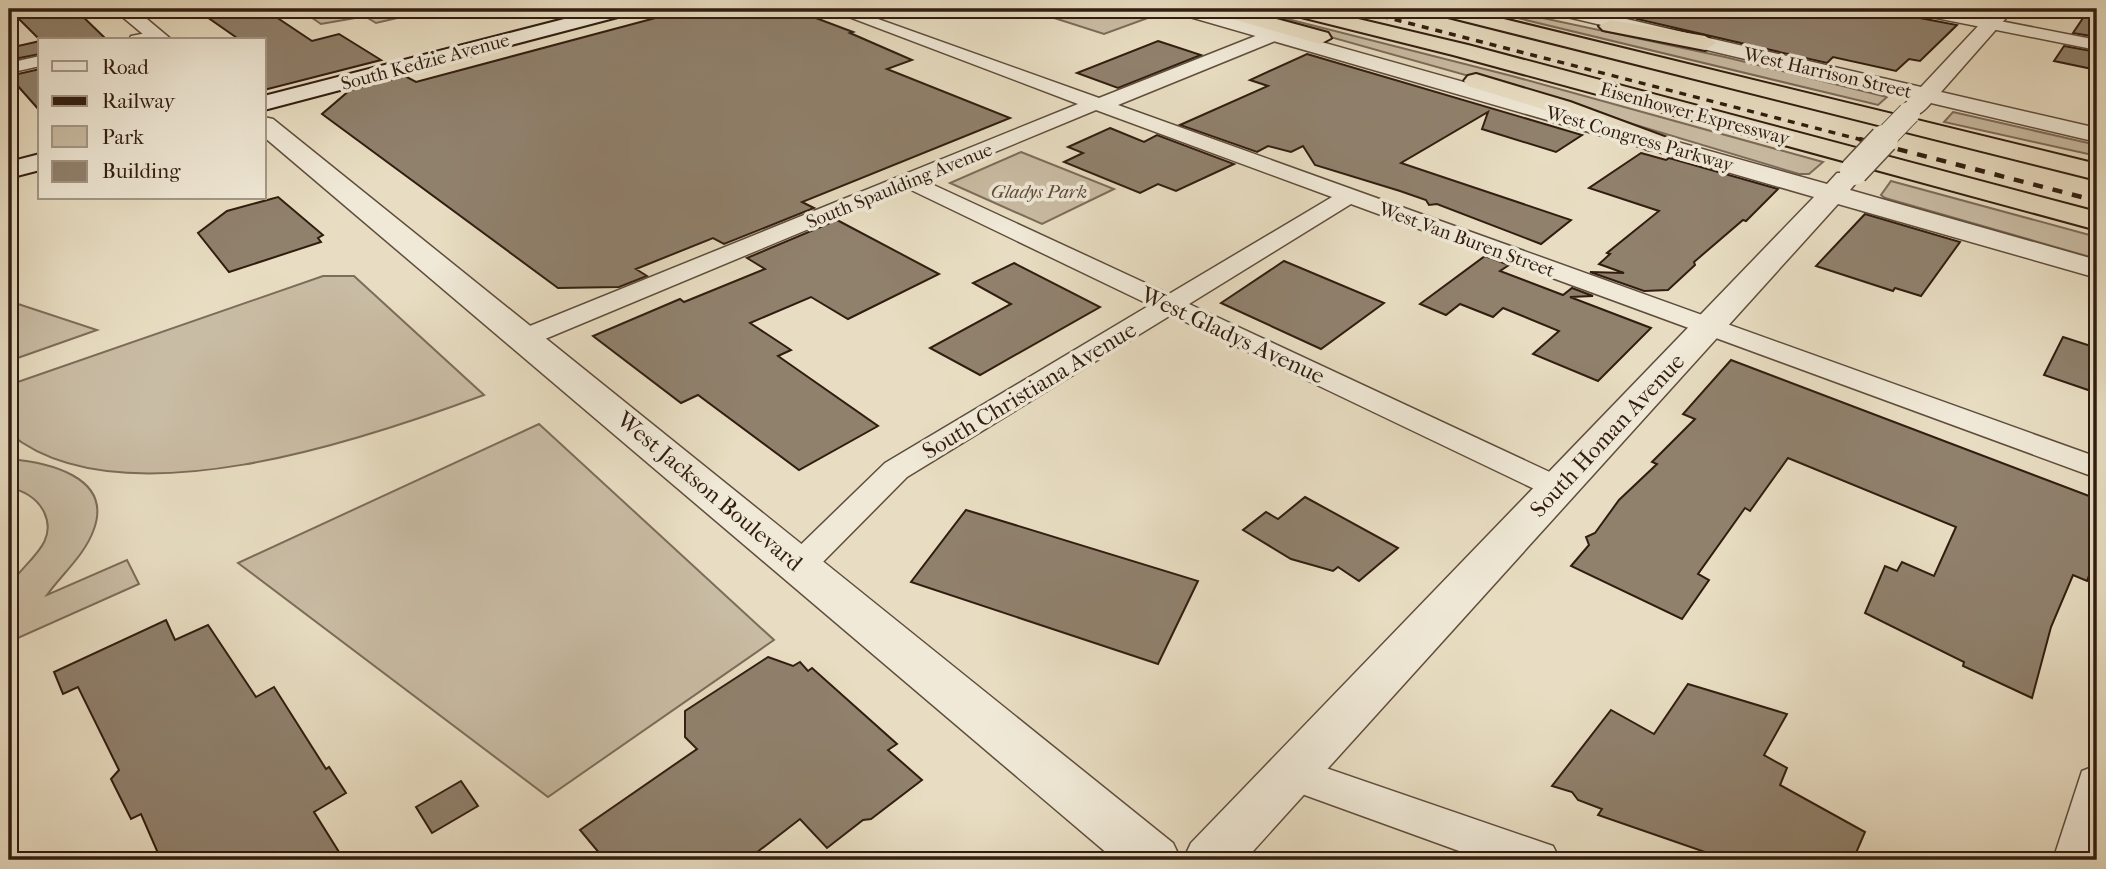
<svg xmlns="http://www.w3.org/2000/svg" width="2106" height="869" viewBox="0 0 2106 869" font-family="'IM FELL French Canon',serif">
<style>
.green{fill:#c9bca4;stroke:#7d6c5a;stroke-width:2}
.building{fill:#90816d;stroke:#311d10;stroke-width:2}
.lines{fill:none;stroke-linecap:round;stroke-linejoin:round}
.minor-casing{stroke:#5f4d3c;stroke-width:3}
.tertiary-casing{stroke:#5f4d3c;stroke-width:3}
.secondary-casing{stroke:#311d10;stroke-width:4}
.motorway-casing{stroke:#311d10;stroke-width:4}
.minor{fill:#f0e9d7;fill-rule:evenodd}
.tertiary{fill:#f0e9d7;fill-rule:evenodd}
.secondary{fill:#f0e9d7;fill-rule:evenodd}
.motorway{fill:#e8ddc2;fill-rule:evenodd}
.rail-far1{stroke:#311d10;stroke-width:3.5;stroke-dasharray:7 7;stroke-linecap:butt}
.rail{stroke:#311d10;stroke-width:4.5;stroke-dasharray:10 10;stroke-linecap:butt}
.tertiary-bridge-far1-casing{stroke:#5f4d3c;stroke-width:24;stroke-linecap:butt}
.tertiary-bridge-casing{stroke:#5f4d3c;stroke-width:31;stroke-linecap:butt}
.tertiary-bridge-far1{stroke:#f0e9d7;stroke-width:22}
.tertiary-bridge{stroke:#f0e9d7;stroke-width:28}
.labels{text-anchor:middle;stroke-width:7;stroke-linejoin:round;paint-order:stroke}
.far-street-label{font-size:19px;fill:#311d10;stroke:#f0e9d7}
.far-park-label{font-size:19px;font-style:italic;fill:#5f4d3c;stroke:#f0e9d7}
.street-label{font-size:23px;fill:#311d10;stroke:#f0e9d7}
</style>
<rect width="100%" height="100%" fill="#e8ddc2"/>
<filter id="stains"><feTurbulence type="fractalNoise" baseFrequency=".00286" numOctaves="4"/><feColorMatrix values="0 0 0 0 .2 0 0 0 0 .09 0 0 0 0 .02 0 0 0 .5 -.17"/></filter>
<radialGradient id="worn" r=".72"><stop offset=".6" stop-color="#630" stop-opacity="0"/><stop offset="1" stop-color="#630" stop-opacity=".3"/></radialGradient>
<g class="green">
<polygon points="325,9 346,9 361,17 321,24 305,13"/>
<polygon points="353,9 436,9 376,23"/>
<polygon points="1026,9 1158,9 1167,11 1104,34"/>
<polygon points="1231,9 1248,9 1512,76 1823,162 1809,174 1799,174 1526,92"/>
<polygon points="1480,9 1501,9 1725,57 1887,97 1878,105"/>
<polygon points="1953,112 2097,145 2097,156 1944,122"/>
<polygon points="1021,152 1114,189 1042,224 950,183"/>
<polygon points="1891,181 2097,237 2097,259 1885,198 1881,195"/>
<path d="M 323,276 L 354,276 L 484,395 C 366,439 119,524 9,433 L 9,385 Z"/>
<polygon points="9,301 97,330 9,361"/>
<polygon points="539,424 774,640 548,797 238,563"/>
<path d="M 9,459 C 46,462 113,476 94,529 C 85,555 62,574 47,595 L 127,560 L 139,584 L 9,642 C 9,630 5,596 9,587 C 21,563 60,545 44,512 C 37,498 23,490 9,488 Z"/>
</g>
<g class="building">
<polygon points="9,9 75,9 107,40 40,40"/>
<polygon points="246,9 264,9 312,41 339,34 381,60 264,90 264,40 240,40 207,17"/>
<polygon points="689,9 792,9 853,32 850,33 912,60 887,69 1010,118 802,202 814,208 724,244 713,238 636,269 647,276 619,287 558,288 322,114 350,90 405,76 416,82"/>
<polygon points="1638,9 1906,9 1915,17 1957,25 1920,61 1909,59 1896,71 1833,57 1827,63 1637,19"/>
<polygon points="2089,9 2097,9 2097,37 2073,33"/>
<polygon points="40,41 40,54 9,60 9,48"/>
<polygon points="1158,41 1201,55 1118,88 1077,73"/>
<polygon points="2064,46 2097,52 2097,70 2054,61"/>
<polygon points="1307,54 1582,135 1556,152 1482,129 1488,112 1401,163 1571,220 1541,244 1437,204 1429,205 1426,200 1400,191 1315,165 1303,146 1291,152 1268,146 1257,152 1180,125 1268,86 1250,80"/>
<polygon points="40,69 40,111 9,76"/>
<polygon points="1110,128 1144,142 1157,135 1234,164 1176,191 1158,184 1140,193 1064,162 1083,153 1068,147"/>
<polygon points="1641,153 1666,160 1669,158 1778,189 1746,221 1743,220 1694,262 1695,265 1668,290 1644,291 1590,272 1624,273 1599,264 1610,254 1607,253 1659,211 1589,188"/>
<polygon points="278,197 323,235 318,238 321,242 229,272 198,233 227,211"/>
<polygon points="1865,214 1960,242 1921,296 1895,288 1893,291 1816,266"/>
<polygon points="837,220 939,274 848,319 811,297 750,323 791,350 778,356 878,426 799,470 698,395 681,403 593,336 680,299 684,302 765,269 747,258"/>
<polygon points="1485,256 1509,265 1500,271 1563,295 1572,288 1593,296 1570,297 1651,328 1598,381 1533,354 1559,331 1503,308 1493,317 1460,304 1446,315 1420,304"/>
<polygon points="1284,261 1384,303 1321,349 1221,303"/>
<polygon points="1014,263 1100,307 980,375 930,348 1011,304 973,283"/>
<polygon points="2063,337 2097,348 2097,393 2044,375"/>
<polygon points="1731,360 2097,499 2097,554 2087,581 2073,575 2051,627 2032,698 1963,666 1964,662 1865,613 1885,566 1897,571 1902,562 1934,576 1956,527 1788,458 1750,511 1745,508 1698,574 1709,580 1682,619 1571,566 1589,545 1586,537 1595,533 1619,500 1657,464 1652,462 1695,419 1683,414"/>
<polygon points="1305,497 1398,548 1359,581 1338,567 1333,571 1291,559 1243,530 1266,512 1278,519"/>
<polygon points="966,510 1198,581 1158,664 911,582"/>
<polygon points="166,620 175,640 208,625 256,697 274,687 326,769 329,767 346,793 314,812 344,860 161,860 141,814 131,819 111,779 119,770 78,687 63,694 54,672"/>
<polygon points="768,657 793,666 800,662 808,671 812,668 897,744 888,750 922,780 871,819 863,820 827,848 800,819 747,860 605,860 580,830 697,749 685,737 685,711"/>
<polygon points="1688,684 1787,714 1764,755 1787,768 1780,785 1865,832 1853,860 1728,860 1598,815 1602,809 1578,800 1572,792 1552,786 1611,710 1654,734"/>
<polygon points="461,781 478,806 432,833 416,807"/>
</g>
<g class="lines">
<g class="minor-casing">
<g id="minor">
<path d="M 828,9 L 850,9 L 1099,98 L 1268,31 L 1280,31 L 1280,39 L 1118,105 L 2097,457 L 2097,478 L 1351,204 L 1189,304 L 1569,481 L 1574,488 L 1569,495 L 1558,498 L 1547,495 L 1171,315 L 907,477 L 812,573 L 800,577 L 788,573 L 783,565 L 788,557 L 885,463 L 1150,305 L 907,188 L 533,344 L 515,344 L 511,338 L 515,332 L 1078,104 ZM 1096,110 L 1332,197 L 1169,294 L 925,181 Z"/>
<polygon points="1908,9 1939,9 2097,40 2097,50 1916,14"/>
<polygon points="157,31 165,36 163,40 129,40 131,36"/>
<polygon points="40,56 40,66 9,73 9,63"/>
<polygon points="1291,756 1553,846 1560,860 1484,860 1277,785 1271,773 1277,761"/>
<polygon points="2097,765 2097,860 2053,860 2082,771"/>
</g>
</g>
<g class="tertiary-casing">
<g id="tertiary">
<polygon points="113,9 135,9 172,40 150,40"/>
<polygon points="1173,9 1204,9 1827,184 1837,173 1855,173 1859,179 1850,190 2097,260 2097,278 1838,204 1245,860 1183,860 1191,843 1814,197 1176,13"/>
<path d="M 1549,9 L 1583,9 L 1921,87 L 1994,9 L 2014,9 L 1941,92 L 2097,128 L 2097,142 L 1931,103 C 1922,113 1918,117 1905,114 L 1901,109 L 1910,98 L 1559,15 Z"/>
<polygon points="264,117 273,119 1173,843 1181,860 1115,860 264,137"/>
</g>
</g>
<g class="secondary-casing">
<g id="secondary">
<polygon points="603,9 636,9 633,13 264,110 264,96"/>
<polygon points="40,154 40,170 9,178 9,162"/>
</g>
</g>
<g class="motorway-casing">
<g id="motorway">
<polygon points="1208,9 1240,9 1328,33 1331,38 1320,44 1211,13"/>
<polygon points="1282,9 1316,9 1468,45 2097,212 2097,230 1453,55 1285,13"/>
<polygon points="1429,9 1463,9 2097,164 2097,180 1432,13"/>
<polygon points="1610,20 1705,36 1716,43 1705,50 1603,30 1599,26"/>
<polygon points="1476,74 1570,102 1667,138 1671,144 1667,150 1649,150 1552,112 1468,86 1464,81 1468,76"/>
</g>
</g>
<use href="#minor" class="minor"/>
<use href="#tertiary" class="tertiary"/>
<use href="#secondary" class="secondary"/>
<use href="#motorway" class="motorway"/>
<polyline class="rail-far1" points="1354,9 1866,141"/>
<polyline class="rail" points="1859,139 2097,201"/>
<g class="tertiary-bridge-far1-casing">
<polyline id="tertiary-bridge-far1" points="1882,141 1909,113"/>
</g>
<g class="tertiary-bridge-casing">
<polyline id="tertiary-bridge" points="1854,171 1884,139"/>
</g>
<use href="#tertiary-bridge-far1" class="tertiary-bridge-far1"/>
<use href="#tertiary-bridge" class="tertiary-bridge"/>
</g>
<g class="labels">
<g class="far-street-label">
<text transform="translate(425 61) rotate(-15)" y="7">South Kedzie Avenue</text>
<text transform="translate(1828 72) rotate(13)" y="7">West Harrison Street</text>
<text transform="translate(1695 113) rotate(15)" y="7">Eisenhower Expressway</text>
<text transform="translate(1640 138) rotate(16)" y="7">West Congress Parkway</text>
<text transform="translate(899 185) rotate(-22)" y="7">South Spaulding Avenue</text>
<text transform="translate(1467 239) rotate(20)" y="7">West Van Buren Street</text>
</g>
<g class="far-park-label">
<text x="1039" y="198">Gladys Park</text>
</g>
<g class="street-label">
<text transform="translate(1233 335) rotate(25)" y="8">West Gladys Avenue</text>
<text transform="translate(1029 390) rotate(-31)" y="8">South Christiana Avenue</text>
<text transform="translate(1607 435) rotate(-47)" y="8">South Homan Avenue</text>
<text transform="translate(710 491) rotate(40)" y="8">West Jackson Boulevard</text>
</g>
</g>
<rect width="2106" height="869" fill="none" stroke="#e8ddc2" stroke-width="35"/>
<rect x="10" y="10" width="2085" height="848" fill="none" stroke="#311d10" stroke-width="3.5"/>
<rect x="18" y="18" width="2071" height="834" fill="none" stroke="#311d10" stroke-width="2"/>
<rect x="38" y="38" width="228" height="161" fill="#f0e9d7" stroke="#a49787" stroke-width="2"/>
<rect x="52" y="61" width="35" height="10" fill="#f0e9d7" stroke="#a49787" stroke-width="2"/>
<text x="102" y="74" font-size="21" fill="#311d10">Road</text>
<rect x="52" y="96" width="35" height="10" fill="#311d10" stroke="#a49787" stroke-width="2"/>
<text x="102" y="108" font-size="21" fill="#311d10">Railway</text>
<rect x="52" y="126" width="35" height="21" fill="#c9bca4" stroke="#a49787" stroke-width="2"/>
<text x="102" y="144" font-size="21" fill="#311d10">Park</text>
<rect x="52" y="161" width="35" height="21" fill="#90816d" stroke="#a49787" stroke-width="2"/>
<text x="102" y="178" font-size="21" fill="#311d10">Building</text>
<rect width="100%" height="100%" filter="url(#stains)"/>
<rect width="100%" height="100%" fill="url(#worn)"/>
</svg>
